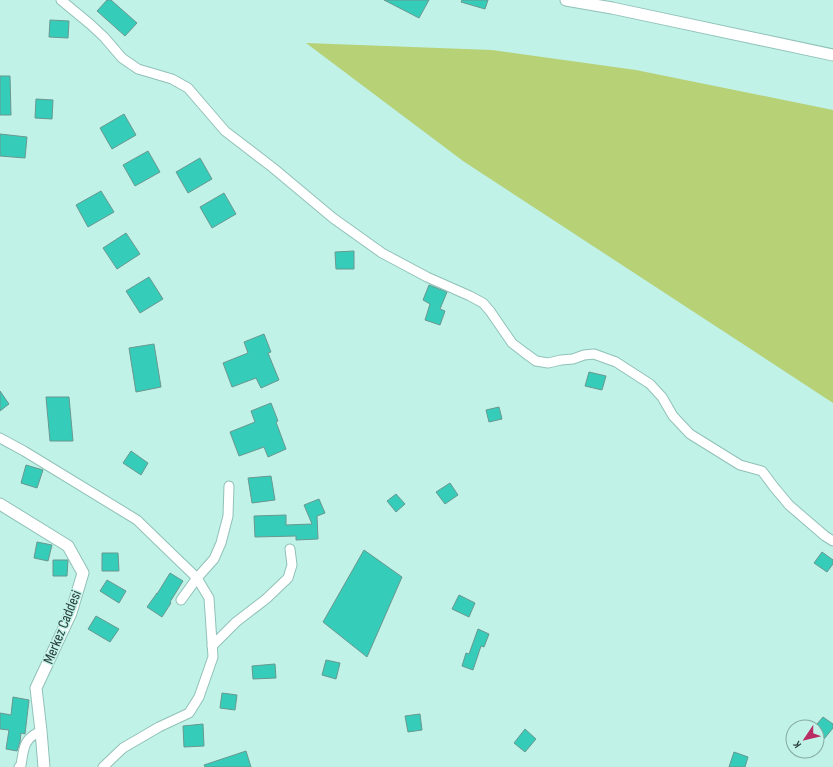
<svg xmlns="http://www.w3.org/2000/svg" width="833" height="767" viewBox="0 0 833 767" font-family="'Sofia Sans Condensed',sans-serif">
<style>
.green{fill:#b7d177}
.building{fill:#35cdb9;stroke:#699890}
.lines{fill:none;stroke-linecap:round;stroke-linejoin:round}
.minor-casing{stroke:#90c1b8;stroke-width:11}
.tertiary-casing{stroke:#90c1b8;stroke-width:13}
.minor{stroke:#fff;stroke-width:9}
.tertiary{stroke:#fff;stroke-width:11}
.labels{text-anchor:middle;stroke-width:3;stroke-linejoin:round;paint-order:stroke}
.street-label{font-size:15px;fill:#2a3e3b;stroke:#c0f2e8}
</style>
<rect width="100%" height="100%" fill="#c0f2e8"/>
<polygon class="green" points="306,43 492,50 636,70 833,110 833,403 463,161"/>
<g class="building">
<polygon points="107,0 111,0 137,23 125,36 97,11"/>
<polygon points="384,0 429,0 419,18"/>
<polygon points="462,0 488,0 485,9 461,2"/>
<polygon points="50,20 69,21 68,38 49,37"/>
<polygon points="0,76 10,76 11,115 0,115"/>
<polygon points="36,99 53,100 52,119 35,118"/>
<polygon points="124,114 136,135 112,149 100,128"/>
<polygon points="0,134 27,137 25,158 0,156"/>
<polygon points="148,151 160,172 135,186 123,165"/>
<polygon points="200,158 212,179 188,193 176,172"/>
<polygon points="101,191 114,212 88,227 76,205"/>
<polygon points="224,193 236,214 212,228 200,207"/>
<polygon points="126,233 140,254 117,269 103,248"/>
<polygon points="354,251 354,269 336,269 335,252"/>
<polygon points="149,277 163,299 140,313 126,291"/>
<polygon points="429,285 447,292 440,309 445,311 440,325 425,320 430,304 423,300"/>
<polygon points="264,334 271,352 268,353 279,380 261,388 256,378 232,387 223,363 248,353 244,342"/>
<polygon points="154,344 161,387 136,392 129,348"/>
<polygon points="589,372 606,376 602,390 585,386"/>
<polygon points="0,391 9,404 0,411"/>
<polygon points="46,397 69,397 73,441 50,441"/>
<polygon points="271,403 278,421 276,422 286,449 268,457 264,447 239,456 230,432 255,422 251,411"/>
<polygon points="499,407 502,419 489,422 486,410"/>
<polygon points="131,451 148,463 141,475 123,463"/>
<polygon points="26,465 43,470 37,488 21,483"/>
<polygon points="271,476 275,500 252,503 248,478"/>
<polygon points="450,483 458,495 445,504 436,492"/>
<polygon points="396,494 405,504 396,512 387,501"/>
<polygon points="319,499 325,513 317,516 318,539 296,540 296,536 255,537 254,516 286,515 286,525 312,524 304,505"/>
<polygon points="37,542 52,545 48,561 34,558"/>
<polygon points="364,550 402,577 367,657 323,622"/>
<polygon points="822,552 833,560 833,564 827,572 814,563"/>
<polygon points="102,553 118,553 119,571 102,571"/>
<polygon points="53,560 68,560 67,576 53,576"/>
<polygon points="170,573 183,581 170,602 171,603 162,617 147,607 157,593 157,594"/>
<polygon points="107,580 126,591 119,603 100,591"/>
<polygon points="459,595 475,603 469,617 452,609"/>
<polygon points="96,616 119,629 110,642 88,629"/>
<polygon points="478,629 489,634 484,647 481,646 473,670 462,666 466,653 469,654"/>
<polygon points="326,660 340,663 336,679 322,675"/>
<polygon points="275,664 276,678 253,679 252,666"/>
<polygon points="222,693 237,695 235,710 220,708"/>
<polygon points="13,697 29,700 25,734 21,733 20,742 17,751 6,749 9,730 0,729 0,713 11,715"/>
<polygon points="420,714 422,730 408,732 405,716"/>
<polygon points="823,717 833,724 833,728 824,739 817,734 817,724"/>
<polygon points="203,724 204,746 184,747 183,726"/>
<polygon points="525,729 536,739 525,752 514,743"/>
<polygon points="246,751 251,767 205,767 204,765"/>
<polygon points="734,752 748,757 745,767 729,767"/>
</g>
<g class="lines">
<g class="minor-casing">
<g id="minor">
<polyline points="61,0 90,24 104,37 122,58 138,69 172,79 188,88 225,131 272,167 333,218 382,253 427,277 470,296 483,303 490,311 512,343 525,353 536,361 548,363 561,360 573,359 584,355 594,354 616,362 650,384 662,397 673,416 690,434 740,465 762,471 774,487 789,505 825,536 833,541"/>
<polyline points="0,438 24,451 137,520 170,552 197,578 209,598 213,657 199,697 189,713 159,727 123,748 103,767"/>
<polyline points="181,600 197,578 214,559 221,543 228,516 229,486"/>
<polyline points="212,646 236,622 266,599 288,578 292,565 290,549"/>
<path d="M 19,767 L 21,765 C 24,748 23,739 41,731"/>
</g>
</g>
<g class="tertiary-casing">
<g id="tertiary">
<polyline points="566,0 612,8 833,55"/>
<polyline points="0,504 68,546 83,573 71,613 36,688 41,731 44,767"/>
</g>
</g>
<use href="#minor" class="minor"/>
<use href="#tertiary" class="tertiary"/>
</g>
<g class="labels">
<g class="street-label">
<text transform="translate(62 627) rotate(-68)" y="5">Merkez Caddesi</text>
</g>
</g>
<g transform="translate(805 739) rotate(235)"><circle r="19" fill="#c0f2e8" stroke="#84aaa3"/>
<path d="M0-3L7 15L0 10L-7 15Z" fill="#b92d64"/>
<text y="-6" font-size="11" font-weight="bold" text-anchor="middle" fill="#2a3e3b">K</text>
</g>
</svg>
